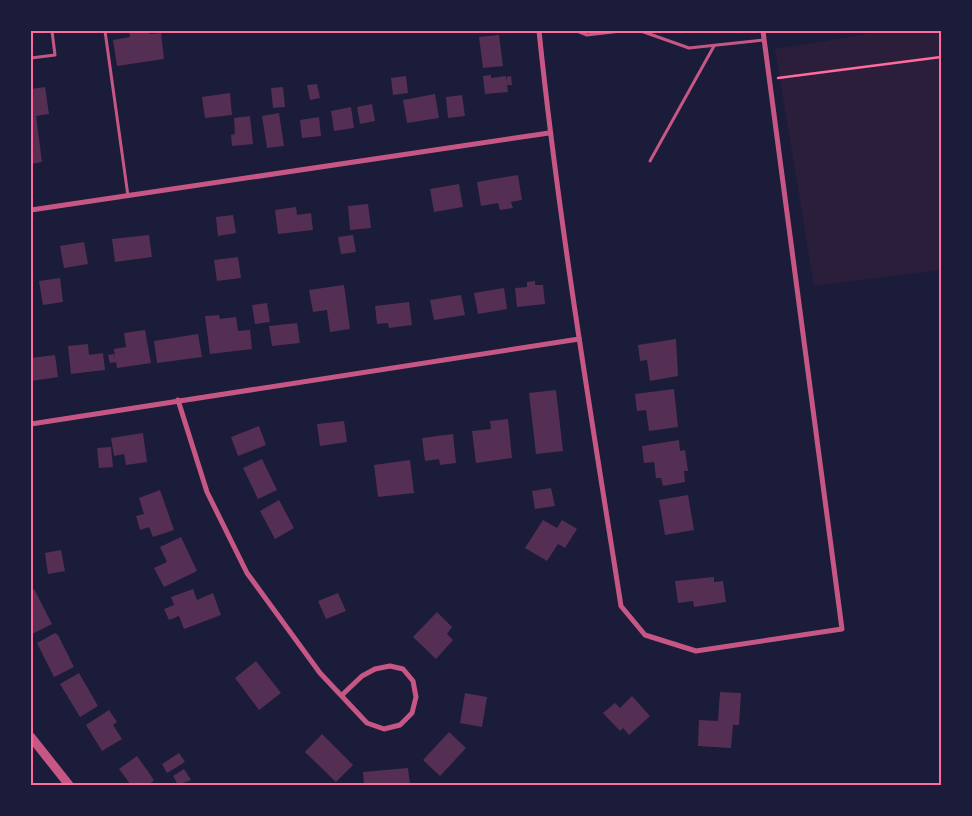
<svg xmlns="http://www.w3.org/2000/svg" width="972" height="816" viewBox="0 0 972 816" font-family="Montserrat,sans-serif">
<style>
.green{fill:#2a1e3b}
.building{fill:#542f53}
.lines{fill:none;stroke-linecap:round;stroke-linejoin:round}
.path{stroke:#ff6b9d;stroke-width:2.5}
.service{stroke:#c65784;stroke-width:3}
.minor{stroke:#c65784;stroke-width:5}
.tertiary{stroke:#c65784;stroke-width:9}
.neatline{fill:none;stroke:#ff6b9d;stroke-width:2}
</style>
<rect width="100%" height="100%" fill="#1b1b3a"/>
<polygon class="green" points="887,31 941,31 941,270 814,286 775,49"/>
<g class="building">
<polygon points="129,31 149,31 150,34 161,33 164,59 117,66 113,40 130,37"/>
<polygon points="499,35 503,66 483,68 479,37"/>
<polygon points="491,75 491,78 506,76 507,82 507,77 511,76 512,85 507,85 508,92 485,94 483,76"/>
<polygon points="406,76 408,93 393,95 391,78"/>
<polygon points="317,84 320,98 310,100 307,85"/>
<polygon points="45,87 49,114 36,116 42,162 31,164 31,89"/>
<polygon points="283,87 285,107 273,108 271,88"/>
<polygon points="230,93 232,115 205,118 202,97"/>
<polygon points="435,94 439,118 407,123 403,100"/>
<polygon points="462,95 465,116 448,118 446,97"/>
<polygon points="372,104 375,121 360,124 357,107"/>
<polygon points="351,107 354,128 334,131 331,111"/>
<polygon points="279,113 284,146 267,148 262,116"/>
<polygon points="250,116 253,144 232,146 231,135 235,134 234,118"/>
<polygon points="319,117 321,136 302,138 300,120"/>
<polygon points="518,175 522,200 511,202 513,208 500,210 498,203 481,206 477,182"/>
<polygon points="459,184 463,207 434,212 430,189"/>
<polygon points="368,204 371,228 350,230 348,206"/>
<polygon points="296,207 297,215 311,213 313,230 278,234 275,210"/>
<polygon points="233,215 236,233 218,236 216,217"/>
<polygon points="149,235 152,257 115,262 112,239"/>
<polygon points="353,235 356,252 341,254 338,237"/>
<polygon points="84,242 88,264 64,268 60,246"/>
<polygon points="238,257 241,278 217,281 214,260"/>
<polygon points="60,278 63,302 43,305 39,281"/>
<polygon points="535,281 535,285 543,285 545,304 517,307 515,288 527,287 527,282"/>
<polygon points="344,285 350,329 330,332 327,310 313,312 309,290"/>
<polygon points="504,288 507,309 478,314 474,293"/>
<polygon points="461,295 465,315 434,320 430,300"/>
<polygon points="409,302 412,325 389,328 388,323 377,324 375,306"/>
<polygon points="267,303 270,322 255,324 252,305"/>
<polygon points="219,315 220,319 236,317 238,331 250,330 252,349 210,354 205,316"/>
<polygon points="297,323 300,343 272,346 269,326"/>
<polygon points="145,330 151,363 117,368 116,362 110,363 108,355 114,354 115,360 114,349 126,347 124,333"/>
<polygon points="198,334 202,357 157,363 154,341"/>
<polygon points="676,339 678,376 650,381 647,360 640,361 638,345"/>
<polygon points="88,344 89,355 103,353 105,370 71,374 68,346"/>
<polygon points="55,355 58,377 31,381 31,358"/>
<polygon points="674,389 678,427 649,431 646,410 637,411 635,394"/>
<polygon points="556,390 563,451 536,454 529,393"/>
<polygon points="508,419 512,458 476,463 472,431 491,429 490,421"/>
<polygon points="344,421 347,442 320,446 317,424"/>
<polygon points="259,426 266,445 238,456 231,437"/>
<polygon points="143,433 147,462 126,465 124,454 114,456 111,438"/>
<polygon points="453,434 456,463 440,465 439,459 425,461 422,438"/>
<polygon points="679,440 680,451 685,450 688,471 684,471 685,482 663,486 661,478 656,478 654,462 644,463 642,446"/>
<polygon points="111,447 113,467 99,468 97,448"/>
<polygon points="262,459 277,490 258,499 243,468"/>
<polygon points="410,460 414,493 378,497 374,465"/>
<polygon points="551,488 555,506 535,509 532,491"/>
<polygon points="160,490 174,530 153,537 149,527 140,530 136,516 144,514 139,498"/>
<polygon points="688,495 694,530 665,535 659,500"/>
<polygon points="279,500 294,528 275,539 260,511"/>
<polygon points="543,520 557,528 562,520 577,529 565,548 558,544 547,561 525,548"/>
<polygon points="181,537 197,571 164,587 154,568 167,562 160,547"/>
<polygon points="61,550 65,571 48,574 45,553"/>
<polygon points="714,577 714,582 723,581 726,602 694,607 693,601 678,603 675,581"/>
<polygon points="34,589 52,624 32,634 31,591"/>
<polygon points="193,589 197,600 213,593 221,615 184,629 179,616 169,620 164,609 174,605 171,597"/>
<polygon points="338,593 346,611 326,619 318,601"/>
<polygon points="437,612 452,627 447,634 453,640 436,659 413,637"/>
<polygon points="55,633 58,635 74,667 54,677 37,643"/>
<polygon points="256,661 281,693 259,710 235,678"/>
<polygon points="79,673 98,706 80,717 60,684"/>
<polygon points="720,692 741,693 739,725 733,725 731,748 698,746 699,720 718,721"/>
<polygon points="465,693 487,697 482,727 460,723"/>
<polygon points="632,696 650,716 629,735 623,728 620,731 603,713 615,703 620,708"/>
<polygon points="109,710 117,722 113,725 122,739 102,751 86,725"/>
<polygon points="449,732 466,748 440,776 423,760"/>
<polygon points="322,734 353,765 336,782 305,752"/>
<polygon points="179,753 185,762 167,773 162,764"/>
<polygon points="137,756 154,780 149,785 131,785 119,769"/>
<polygon points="408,768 410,785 364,785 363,772"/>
<polygon points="184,769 191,780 178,785 173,776"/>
</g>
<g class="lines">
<polyline class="path" points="778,78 941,57"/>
<g class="service">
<polyline points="105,31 128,196"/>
<polyline points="577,31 587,35 621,31"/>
<polyline points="641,31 689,48 764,40"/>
<polyline points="31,58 55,55 52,31"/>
<polyline points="650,161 714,46"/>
</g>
<g class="minor">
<path d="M 539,31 C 559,224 591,415 621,606 L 645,635 L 696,651 L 842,629 L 763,31"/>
<polyline points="31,210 549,133"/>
<polyline points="178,400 207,492 247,573 320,673 367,723 384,729 400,725 412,713 416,697 413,681 403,669 390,666 375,669 362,676 342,695"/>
<polyline points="31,424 579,339"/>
</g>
<polyline class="tertiary" points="31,737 69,785"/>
</g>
<rect width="972" height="816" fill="none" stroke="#1b1b3a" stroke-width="65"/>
<rect x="32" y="32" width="908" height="752" class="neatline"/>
</svg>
